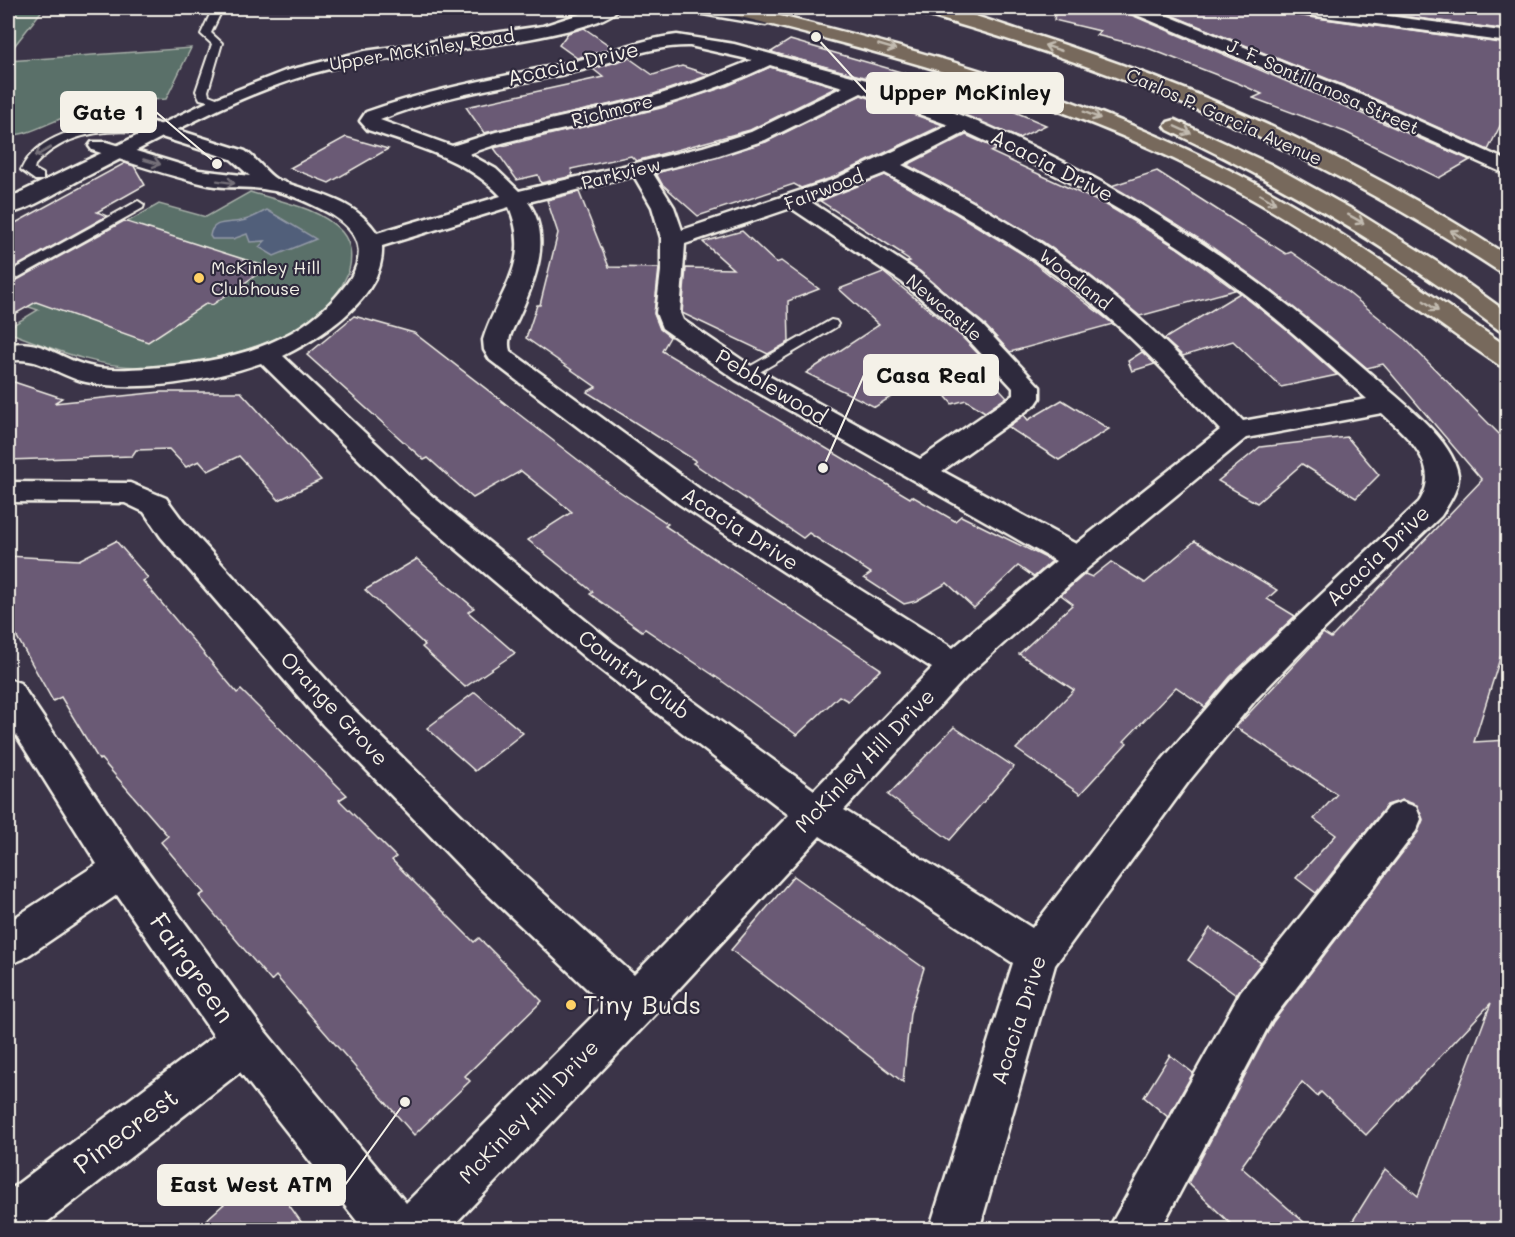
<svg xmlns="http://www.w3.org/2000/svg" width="1515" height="1237" viewBox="0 0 1515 1237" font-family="Mali,sans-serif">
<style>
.green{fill:#5a6f69;stroke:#a7b0a8;stroke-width:1.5}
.water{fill:#515f7a;stroke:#9299a6;stroke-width:1.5}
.building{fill:#6a5a75;stroke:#f4f1e8;stroke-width:1.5}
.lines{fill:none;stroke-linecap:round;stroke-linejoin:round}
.service-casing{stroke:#f4f1e8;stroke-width:4}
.minor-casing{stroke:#f4f1e8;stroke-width:5}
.secondary-casing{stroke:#f4f1e8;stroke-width:5}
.primary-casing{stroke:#f4f1e8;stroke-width:5}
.service{fill:#2f2a3d;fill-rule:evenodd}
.minor{fill:#2f2a3d;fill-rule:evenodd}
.secondary{fill:#2f2a3d;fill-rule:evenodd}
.primary{fill:#77695c;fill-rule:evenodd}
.oneway{stroke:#c2bbb0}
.oneway2{stroke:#747079}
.poi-dot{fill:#ffd166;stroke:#2f2a3d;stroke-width:2}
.labels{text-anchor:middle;stroke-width:4.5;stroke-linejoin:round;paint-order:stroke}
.far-street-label{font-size:18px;fill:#f4f1e8;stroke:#2f2a3d}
.far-poi-label{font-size:18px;fill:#f4f1e8;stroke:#2f2a3d;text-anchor:start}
.street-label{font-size:21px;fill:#f4f1e8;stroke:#2f2a3d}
.near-street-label{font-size:26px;fill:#f4f1e8;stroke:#2f2a3d}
.near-poi-label{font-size:26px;fill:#f4f1e8;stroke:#2f2a3d;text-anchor:start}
.leader{fill:none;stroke:#f4f1e8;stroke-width:2}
.callout-dot{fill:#f4f1e8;stroke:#2f2a3d;stroke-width:2}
.callout{fill:#f4f1e8;stroke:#f4f1e8;stroke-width:2}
.callout-label{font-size:22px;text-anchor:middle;font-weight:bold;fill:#111}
</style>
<rect width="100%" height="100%" fill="#3b3448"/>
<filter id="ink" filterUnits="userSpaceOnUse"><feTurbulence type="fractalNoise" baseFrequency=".0167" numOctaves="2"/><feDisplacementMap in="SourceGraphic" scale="12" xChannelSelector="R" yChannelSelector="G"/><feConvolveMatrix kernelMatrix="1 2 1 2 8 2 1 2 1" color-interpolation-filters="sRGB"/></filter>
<g filter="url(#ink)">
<g class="green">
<polygon points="8,8 44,8 8,54"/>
<path d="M 191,48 L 166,99 C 135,100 103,105 74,114 C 52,120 30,136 8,135 L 8,61 Z"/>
<path d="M 250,192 C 279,201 321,208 342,232 C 352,244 353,261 347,275 C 321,341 207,365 144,367 C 96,368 51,348 8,332 L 8,328 L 38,310 L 8,300 L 8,289 L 159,204 L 206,217 Z"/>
</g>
<path class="water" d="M 267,210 L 316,239 L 274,256 L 259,247 L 265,241 L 250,242 L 247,234 L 233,239 L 212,239 L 210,236 C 212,219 229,224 241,221 C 249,220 259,214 267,210 Z"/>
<g class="building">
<polygon points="1056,8 1126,8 1129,14 1470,160 1439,178 1345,132 1253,98 1262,94 1240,84 1145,47 1096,35 1100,31 1054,20"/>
<polygon points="1154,8 1285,8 1295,15 1508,44 1508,103 1501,124 1488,150 1355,90"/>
<polygon points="1341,8 1508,8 1508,30"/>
<polygon points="584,28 613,48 577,58 559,45 568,33"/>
<polygon points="790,40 963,90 1046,125 1019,138 871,79 771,52"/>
<polygon points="629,58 653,75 682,66 710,75 651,95 484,133 466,107 603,77 593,69"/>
<polygon points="770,67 837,87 750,130 636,161 631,156 571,169 573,176 541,183 538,175 517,180 494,148 661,108 727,86"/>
<polygon points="861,95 943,125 834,177 801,188 794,184 698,216 662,184 656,173 766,142"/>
<polygon points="966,135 997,149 991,152 1108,206 1176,247 1235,290 1140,316 1087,273 1043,242 974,201 907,165"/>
<polygon points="346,137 388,149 329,183 290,168"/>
<polygon points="125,163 134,166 145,185 97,212 107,216 8,271 8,227"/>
<polygon points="1157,171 1286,254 1291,252 1340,286 1404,338 1508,443 1508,644 1501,655 1474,742 1508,740 1508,1230 1347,1230 1385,1169 1418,1196 1491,1003 1366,1135 1321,1092 1317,1096 1302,1082 1241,1167 1313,1230 1237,1230 1188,1183 1273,1022 1418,832 1423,820 1417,805 1403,800 1387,805 1316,893 1296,878 1336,835 1314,819 1337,794 1236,727 1319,638 1323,633 1331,638 1482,480 1383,364 1367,368 1266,286 1206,243 1111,186"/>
<polygon points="885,175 955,213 1024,255 1113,324 1010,352 983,323 907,262 910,261 901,255 903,254 820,201"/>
<polygon points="579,192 609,267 659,268 654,314 660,329 670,337 662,351 910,498 912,496 955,521 961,516 1052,561 1034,577 1018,566 974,608 947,583 916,601 904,604 864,578 871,573 809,533 803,538 693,463 696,461 587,392 596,387 526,338 537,305 540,305 558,233 547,200"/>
<polygon points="124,221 268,267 212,305 207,303 148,342 36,302 8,318 8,285"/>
<polygon points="742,231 776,263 781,261 819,289 788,301 789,342 768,354 682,313 686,268 733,269 703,242"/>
<polygon points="883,272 962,337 984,360 975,362 1007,397 985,412 966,400 952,404 927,374 875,407 806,373 879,325 839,289"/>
<polygon points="1240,293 1289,332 1337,375 1281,387 1233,341 1183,356 1164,339"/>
<polygon points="354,316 414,333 613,487 668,524 665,526 881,669 848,701 839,696 797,735 719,679 645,629 642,631 590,594 593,592 528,540 572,512 521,471 473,498 428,458 424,460 307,355"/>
<polygon points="1142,352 1155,364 1132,371 1128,361"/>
<polygon points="8,380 62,398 54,403 161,392 241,392 321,480 279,500 239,456 208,471 199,461 186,467 169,449 136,450 132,456 8,460"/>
<polygon points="1062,400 1109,429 1059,460 1008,427 1024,415 1028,420"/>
<polygon points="1347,437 1379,475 1356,498 1302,464 1257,503 1218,481 1260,447"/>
<polygon points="116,541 148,578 143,581 237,693 241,690 347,795 339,800 396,857 392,860 474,942 479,938 542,1001 465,1076 470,1081 414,1135 276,976 271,981 199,896 204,893 161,842 168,836 101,759 99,760 61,697 53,701 8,621 8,556 79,560"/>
<polygon points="1195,541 1277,590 1267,599 1295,616 1230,677 1205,707 1176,687 1124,741 1127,743 1080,794 1016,749 1074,690 1019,654 1073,604 1061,595 1085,574 1092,577 1111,562 1145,583"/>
<polygon points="417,559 474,608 468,612 515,653 465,687 422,647 425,645 365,590"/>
<polygon points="475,692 523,733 475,771 427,728"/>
<polygon points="954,727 1014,767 950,840 888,795"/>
<polygon points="794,876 924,968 910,1013 903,1082 731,950"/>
<polygon points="1210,928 1261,963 1236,995 1188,960"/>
<polygon points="1170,1055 1193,1073 1168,1117 1144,1097"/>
<polygon points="263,1169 307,1230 195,1230"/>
</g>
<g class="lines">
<g class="service-casing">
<g id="service">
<polygon points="213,8 223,8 211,33 222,43 208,91 209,95 224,101 224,105 200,99 196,91 212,44 201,34"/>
<polygon points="968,8 980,8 961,19 952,17"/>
<path d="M 119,124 L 138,124 L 144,128 L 138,132 C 100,129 62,135 35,165 L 34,169 L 43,174 L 43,180 L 35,180 L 21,170 C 36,136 85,124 119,124 Z"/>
<polygon points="138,201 144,205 143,208 8,283 8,273"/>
<polygon points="831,320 836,321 838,324 836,327 751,377 739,377 737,374"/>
</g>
</g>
<g class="minor-casing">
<g id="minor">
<polygon points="1128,8 1149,8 1354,92 1508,161 1508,175 1340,100 1130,12"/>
<polygon points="1287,8 1328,8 1508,32 1508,42 1295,13"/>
<path d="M 677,35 L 734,44 L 870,81 L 872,84 C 1062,142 1232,250 1380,382 C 1404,404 1454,441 1458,475 C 1459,490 1448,504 1441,516 L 1317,636 L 1256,699 L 1189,781 L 1055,965 L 979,1230 L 929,1230 L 1013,963 L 820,836 L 650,1020 L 449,1230 L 364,1230 L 240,1072 L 37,1230 L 8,1230 L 8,1191 L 214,1036 L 117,895 L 23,959 L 8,965 L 8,922 L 97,864 L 8,722 L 8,679 L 20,683 L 136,856 L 260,1025 L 406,1203 L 604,1005 L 479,886 L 323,725 L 161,537 L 144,512 L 125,503 L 8,502 L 8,482 L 130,483 L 166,498 L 183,521 L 349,705 L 507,860 L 634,975 L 789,815 L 588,660 L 410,510 L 261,363 C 209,381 141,393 86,382 C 56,375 39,355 8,361 L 8,345 C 40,337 59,359 89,366 C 107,371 129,369 148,368 C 210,364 282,351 328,305 C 367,267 374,234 319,208 C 303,200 285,192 268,190 C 249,186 229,189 209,185 C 169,176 131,163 92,150 L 89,146 L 92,142 L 106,142 L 199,170 L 250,176 L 231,159 L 136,129 L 133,125 L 136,121 L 143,119 L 245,151 C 255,157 268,175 276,179 C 313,194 353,197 377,233 L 501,196 C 467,159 413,145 368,130 L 360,121 L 366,112 C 433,88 502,77 571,62 C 607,54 640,39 677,35 ZM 690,46 L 752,60 L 697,82 L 652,97 L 496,132 L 452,146 L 380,120 C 443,94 512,86 578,71 C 615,62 651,45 690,46 ZM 770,65 L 843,87 L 751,132 L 703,147 L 519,191 L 496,169 L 469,154 C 508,138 551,133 592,123 C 653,109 713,92 770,65 ZM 861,93 L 949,125 L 835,179 L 682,230 L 674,207 L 652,172 L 716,156 L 765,140 ZM 966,132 C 1063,176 1158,226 1242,292 C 1286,325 1327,362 1367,399 L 1243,421 C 1194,370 1144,318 1086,275 C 1029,232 966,197 902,165 ZM 885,173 C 949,206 1012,241 1069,285 C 1125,327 1173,379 1220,430 L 1076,544 L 942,471 L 1036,404 L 1040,398 L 1040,387 L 982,325 L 918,272 L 811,202 ZM 634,176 L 652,207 L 661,238 L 661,271 L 656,313 L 662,328 L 736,380 L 1056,561 L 953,648 L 701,490 L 510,351 C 506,338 514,328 519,316 C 535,281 553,237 528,202 ZM 509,207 C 533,264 498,291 483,340 L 484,350 L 490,360 L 679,504 L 932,668 L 814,790 L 612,642 L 432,496 L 283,356 C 322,337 385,297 382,246 ZM 791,208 L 902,282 L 964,335 L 1013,388 L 1013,395 L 920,459 L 754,368 L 683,320 L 680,313 L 685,244 ZM 1382,413 C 1407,437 1443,465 1419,502 L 1232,679 L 1163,759 L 1032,928 L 844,810 L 967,676 L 1089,567 L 1246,438 Z"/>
<polygon points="1402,802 1416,807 1421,819 1416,831 1271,1021 1160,1230 1108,1230 1241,991 1388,807"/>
</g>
</g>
<g class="secondary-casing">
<g id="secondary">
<path d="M 598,8 L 619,8 C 595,41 383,56 333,68 C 251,87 168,135 93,173 C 68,185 33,209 8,214 L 8,200 L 21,192 L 209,101 L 285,71 L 365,51 L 543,26 Z"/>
<path d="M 689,8 C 705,6 764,8 774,20 L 766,25 L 697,13 Z"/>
</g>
</g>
<g class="primary-casing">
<g id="primary">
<path d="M 719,8 L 746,8 C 916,48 1085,95 1241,176 C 1335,224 1420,289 1508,347 L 1508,367 L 1499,365 C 1409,304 1322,235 1226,185 C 1067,101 895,55 721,12 Z"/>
<path d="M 914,8 C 951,4 992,22 1028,33 C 1196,86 1359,160 1508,256 L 1508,274 L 1500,272 C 1318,152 1125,70 916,12 Z"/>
<path d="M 1175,120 L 1270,164 L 1355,211 L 1437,262 L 1508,313 L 1508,332 L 1499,330 C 1396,251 1286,186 1168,130 L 1165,126 L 1168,122 Z"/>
</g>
</g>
<use href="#service" class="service"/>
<use href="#minor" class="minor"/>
<use href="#secondary" class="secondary"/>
<use href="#primary" class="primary"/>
</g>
<defs><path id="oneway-shaft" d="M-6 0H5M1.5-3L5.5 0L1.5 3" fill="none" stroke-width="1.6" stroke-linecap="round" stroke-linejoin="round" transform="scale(1.5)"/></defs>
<g class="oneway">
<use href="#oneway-shaft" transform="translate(887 47) rotate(16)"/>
<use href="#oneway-shaft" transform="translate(1053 48) rotate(-161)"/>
<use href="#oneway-shaft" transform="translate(1092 115) rotate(22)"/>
<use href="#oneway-shaft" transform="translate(1183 130) rotate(24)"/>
<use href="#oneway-shaft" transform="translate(1268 199) rotate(30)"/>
<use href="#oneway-shaft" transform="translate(1356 219) rotate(29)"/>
<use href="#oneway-shaft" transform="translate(1458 235) rotate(-147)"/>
<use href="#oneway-shaft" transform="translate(1431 306) rotate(36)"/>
</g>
<g class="oneway2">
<use href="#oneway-shaft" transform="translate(43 152) rotate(150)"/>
<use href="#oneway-shaft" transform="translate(152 162) rotate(16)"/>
<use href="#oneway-shaft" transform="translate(226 182) rotate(9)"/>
</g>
</g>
<g class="poi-dot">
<circle cx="199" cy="278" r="6"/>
<circle cx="571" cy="1005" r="6"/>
</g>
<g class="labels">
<g class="far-street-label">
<text transform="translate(422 50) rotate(-9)" y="6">Upper McKinley Road</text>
<text transform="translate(1323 87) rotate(24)" y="6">J. F. Sontillanosa Street</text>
<text transform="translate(612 111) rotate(-14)" y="6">Richmore</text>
<text transform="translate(1224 117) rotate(24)" y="6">Carlos P. Garcia Avenue</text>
<text transform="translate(621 174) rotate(-14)" y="6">Parkview</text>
<text transform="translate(824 190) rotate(-21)" y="6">Fairwood</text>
<text transform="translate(1075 280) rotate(38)" y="6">Woodland</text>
<text transform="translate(944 308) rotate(40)" y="6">Newcastle</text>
</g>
<g class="far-poi-label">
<text x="211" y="274">McKinley Hill<tspan x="211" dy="21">Clubhouse</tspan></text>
</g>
<g class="street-label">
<text transform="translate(573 64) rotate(-13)" y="7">Acacia Drive</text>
<text transform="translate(1052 166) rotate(27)" y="7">Acacia Drive</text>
<text transform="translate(771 387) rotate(31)" y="7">Pebblewood</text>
<text transform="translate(740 529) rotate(33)" y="7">Acacia Drive</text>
<text transform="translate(1378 556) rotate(-44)" y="7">Acacia Drive</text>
<text transform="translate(634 675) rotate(37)" y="7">Country Club</text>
<text transform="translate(334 709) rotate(47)" y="7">Orange Grove</text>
<text transform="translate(865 761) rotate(-46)" y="7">McKinley Hill Drive</text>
<text transform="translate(1019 1020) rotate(-72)" y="7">Acacia Drive</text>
<text transform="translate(529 1112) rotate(-46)" y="7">McKinley Hill Drive</text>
</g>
<g class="near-street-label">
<text transform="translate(192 968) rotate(55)" y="9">Fairgreen</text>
<text transform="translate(126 1131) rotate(-37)" y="9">Pinecrest</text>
</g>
<g class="near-poi-label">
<text x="583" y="1014">Tiny Buds</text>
</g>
</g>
<path class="leader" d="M816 37L867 93M217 164L156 112M823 468L864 375M405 1102L345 1185"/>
<g class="callout-dot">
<circle cx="816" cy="37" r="6"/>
<circle cx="217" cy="164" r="6"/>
<circle cx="823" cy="468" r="6"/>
<circle cx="405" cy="1102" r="6"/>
</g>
<g class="callout">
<rect x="867" y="73" width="196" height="40" rx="6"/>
<rect x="61" y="92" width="95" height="40" rx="6"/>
<rect x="864" y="355" width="134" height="40" rx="6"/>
<rect x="158" y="1165" width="187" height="40" rx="6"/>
</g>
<g class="callout-label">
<text x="965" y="100">Upper McKinley</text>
<text x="108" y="120">Gate 1</text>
<text x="931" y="383">Casa Real</text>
<text x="251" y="1192">East West ATM</text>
</g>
<rect width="1515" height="1237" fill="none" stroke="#2f2a3d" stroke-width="30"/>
<rect x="15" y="15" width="1485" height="1207" fill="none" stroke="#f4f1e8" stroke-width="2" filter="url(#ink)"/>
</svg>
